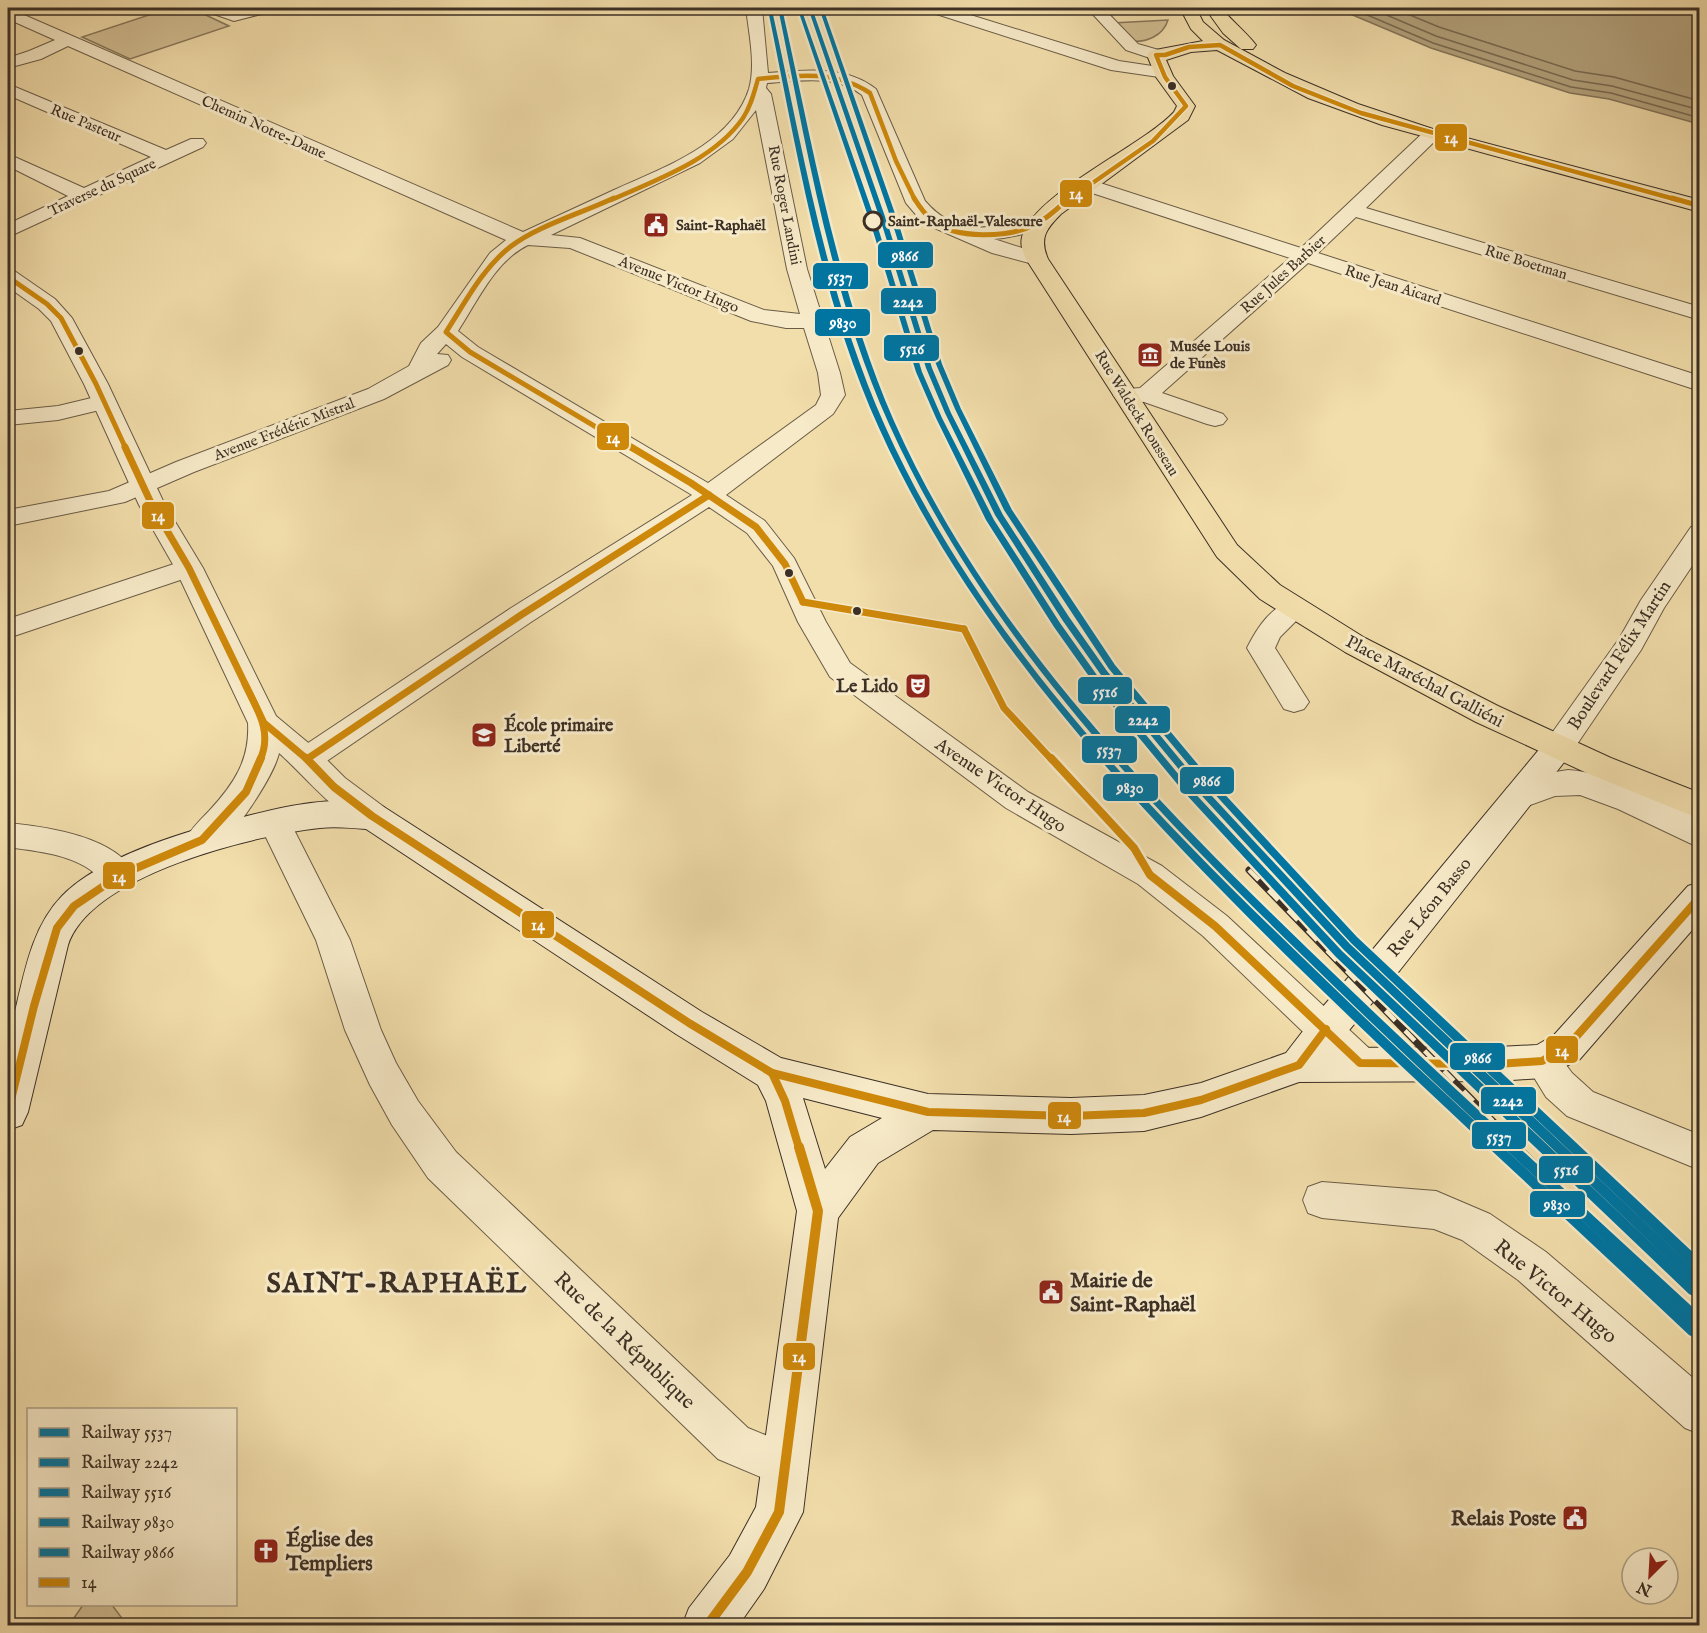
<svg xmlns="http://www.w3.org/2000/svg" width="1707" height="1633" viewBox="0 0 1707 1633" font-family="'IM FELL English',serif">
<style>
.green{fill:#d3c094;stroke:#88785d;stroke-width:1.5}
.water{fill:#b4a37e;stroke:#84755b;stroke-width:1.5}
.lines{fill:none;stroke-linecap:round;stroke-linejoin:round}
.shore{stroke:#786a52;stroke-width:1.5}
.minor-casing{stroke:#6a5c47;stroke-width:2}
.tertiary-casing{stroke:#6a5c47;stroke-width:2}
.secondary-casing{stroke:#3c3026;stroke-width:2}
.primary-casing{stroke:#3c3026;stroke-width:2}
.minor{fill:#f7eac8;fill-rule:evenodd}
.tertiary{fill:#f7eac8;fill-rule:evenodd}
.secondary{fill:#f7eac8;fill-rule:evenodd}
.primary{fill:#f2deab;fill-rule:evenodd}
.rail-far1-casing{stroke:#3c3026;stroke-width:7}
.rail-casing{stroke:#3c3026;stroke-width:8}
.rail-far1{stroke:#f7eac8;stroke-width:4.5;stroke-dasharray:14;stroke-linecap:butt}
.rail{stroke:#f7eac8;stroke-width:6;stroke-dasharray:18;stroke-linecap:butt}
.bus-1-far4-casing{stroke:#f7eac8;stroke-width:7}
.bus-1-far3-casing{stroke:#f7eac8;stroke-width:8}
.bus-1-far2-casing{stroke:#f7eac8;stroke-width:10}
.bus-1-far1-casing{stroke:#f7eac8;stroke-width:13}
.bus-1-casing{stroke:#f7eac8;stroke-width:14}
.bus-1-far4{stroke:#ce880a;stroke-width:4.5}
.bus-1-far3{stroke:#ce880a;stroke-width:5}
.bus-1-far2{stroke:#ce880a;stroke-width:7}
.bus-1-far1{stroke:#ce880a;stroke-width:8}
.bus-1{stroke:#ce880a;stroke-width:10}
.rail-1-casing{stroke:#f7eac8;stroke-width:5}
.rail-2-casing{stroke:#f7eac8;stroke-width:5}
.rail-3-casing{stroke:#f7eac8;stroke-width:5}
.rail-4-casing{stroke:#f7eac8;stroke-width:5}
.rail-5-casing{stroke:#f7eac8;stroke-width:5}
.rail-1{fill:#0075a1;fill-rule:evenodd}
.rail-2{fill:#0075a1;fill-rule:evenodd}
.rail-3{fill:#0075a1;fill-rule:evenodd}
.rail-4{fill:#0075a1;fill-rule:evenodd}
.rail-5{fill:#0075a1;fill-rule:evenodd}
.bus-dot{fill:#3c3026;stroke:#f7eac8;stroke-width:2}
.stop-dot{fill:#f7eac8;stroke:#3c3026;stroke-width:3}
.labels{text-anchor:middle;stroke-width:6;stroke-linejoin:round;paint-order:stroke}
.far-street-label{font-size:15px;fill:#3c3026;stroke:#f7eac8}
.far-stop-label{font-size:15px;font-weight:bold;fill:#3c3026;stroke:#f7eac8;text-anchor:start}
.far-poi-label{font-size:15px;font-weight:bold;fill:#3c3026;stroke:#f7eac8;text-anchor:start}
.street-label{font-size:18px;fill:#3c3026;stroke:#f7eac8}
.poi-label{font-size:18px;font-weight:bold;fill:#3c3026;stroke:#f7eac8;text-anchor:end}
.near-poi-label{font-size:21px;font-weight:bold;fill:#3c3026;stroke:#f7eac8;text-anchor:start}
.near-street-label{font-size:21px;fill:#3c3026;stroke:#f7eac8}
.near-district-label{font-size:28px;font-weight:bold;letter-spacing:1.5px;fill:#3c3026;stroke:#f7eac8}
.line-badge{stroke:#f7eac8;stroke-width:2}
.badge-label{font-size:16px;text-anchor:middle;font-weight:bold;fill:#fff}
</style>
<rect width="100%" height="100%" fill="#f2deab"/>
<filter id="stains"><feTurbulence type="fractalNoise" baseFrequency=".00333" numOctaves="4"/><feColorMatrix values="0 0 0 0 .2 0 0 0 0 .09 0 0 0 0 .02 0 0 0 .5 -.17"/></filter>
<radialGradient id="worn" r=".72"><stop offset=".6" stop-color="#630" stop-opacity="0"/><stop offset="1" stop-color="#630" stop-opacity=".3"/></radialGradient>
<g class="green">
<polygon points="170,8 191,8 229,26 130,59 82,37"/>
<path d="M 1168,20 C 1163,36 1146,43 1130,41 L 1113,23 Z"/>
<polygon points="83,1605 112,1605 127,1625 69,1625"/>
</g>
<polygon class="water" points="1336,8 1699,8 1699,124 1609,99 1570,93 1431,48"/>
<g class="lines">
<g class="shore">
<polyline points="1351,8 1433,43 1571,87 1611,93 1700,118"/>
<polyline points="1370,8 1436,36 1573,80 1612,86 1700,110"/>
<polyline points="1393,8 1439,27 1575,71 1614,77 1700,101"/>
</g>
<g class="minor-casing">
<g id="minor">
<path d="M 8,8 L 523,232 C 553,218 584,204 614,190 C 662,168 731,145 749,89 C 756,65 749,34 746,8 L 762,8 L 768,73 C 805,70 846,65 876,89 L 925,201 C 961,242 995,226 1040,215 L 1047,217 L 1050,221 C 1042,232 1007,238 994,239 L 1044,255 L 1047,259 L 1044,263 L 1037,265 L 992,253 L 923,223 L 906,203 L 862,95 C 836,74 799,81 767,83 L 766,88 L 771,94 L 807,269 L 840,373 L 845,395 L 833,414 L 726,495 L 765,521 L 794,558 L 826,622 L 850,663 L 1028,792 L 1162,866 L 1227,916 L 1373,1052 L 1378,1063 L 1373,1074 L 1360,1079 L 1347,1074 L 1203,936 L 1138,884 L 1006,808 L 830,677 L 798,622 L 773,566 L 747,533 L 709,507 L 531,622 L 318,767 L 307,770 L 296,767 L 292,759 L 296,751 L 511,608 L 692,495 L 462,357 L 446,344 L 437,354 L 448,355 L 451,360 L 448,365 L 384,399 L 194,472 L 125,502 L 8,526 L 8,510 L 109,491 L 176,462 L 368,389 L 409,366 L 421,343 L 438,327 L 490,253 L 506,240 L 68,46 L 41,59 L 8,68 L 8,58 L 29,51 L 55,40 L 8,19 ZM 756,110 L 787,269 L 800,314 L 764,310 L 580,238 L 551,235 L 700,163 L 733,139 ZM 528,245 L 570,248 L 751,321 L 786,328 L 804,328 L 818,373 L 821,395 L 816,405 L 708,483 L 478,347 L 458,331 C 477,302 495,261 528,245 Z"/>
<path d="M 203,8 C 215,7 226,11 236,11 C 249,10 262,7 275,8 L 273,11 L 234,21 L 205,11 Z"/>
<polygon points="925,8 948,8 1119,61 1159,67 1165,68 1167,72 1165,76 1159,77 1111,70 927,11"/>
<polygon points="1087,8 1103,8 1138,44 1162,51 1164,55 1156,60 1126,50"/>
<polygon points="8,84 166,150 191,139 203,139 206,143 203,147 8,237 8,224 68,196 8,166 8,154 84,188 151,157 8,95"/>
<polygon points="1432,129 1438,130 1441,134 1438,138 1366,208 1700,307 1700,320 1356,217 1318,253 1700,376 1700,391 1308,263 1162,393 1223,414 1227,419 1223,424 1215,426 1207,424 1144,402 1117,400 1113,395 1117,390 1140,388 1290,258 1080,189 1077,185 1080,181 1094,181 1301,248 1426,130"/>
<polygon points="104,395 112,397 116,402 112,407 58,420 8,425 8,411 58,406"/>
<polygon points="1700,525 1700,554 1664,608 1641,650 1569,756 1558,759 1547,756 1543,748 1547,740 1619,639 1641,600 1691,527"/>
<polygon points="189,559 198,562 202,568 198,574 8,638 8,619"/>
<path d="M 1294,600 L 1304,603 L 1308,609 L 1280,637 L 1275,648 L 1309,702 L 1304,709 L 1294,712 L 1284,709 L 1247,648 C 1257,628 1271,606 1294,600 Z"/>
<polygon points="275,811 286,814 350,940 381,1030 396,1063 418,1101 456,1152 748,1428 800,1449 806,1465 800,1481 784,1487 718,1459 428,1178 392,1125 370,1085 345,1030 316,940 259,823 264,814"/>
<path d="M 8,823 C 47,827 116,836 136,875 L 132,884 C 109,891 103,878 86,867 C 62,853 34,851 8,847 Z"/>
<polygon points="1542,1045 1555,1050 1572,1073 1593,1092 1700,1135 1700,1170 1567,1116 1546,1097 1524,1061 1529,1050"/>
<polygon points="1322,1182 1436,1191 1490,1214 1546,1252 1700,1384 1700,1434 1685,1428 1518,1280 1462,1240 1434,1229 1322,1218 1308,1213 1303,1200 1308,1187"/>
</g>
</g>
<g class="tertiary-casing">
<g id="tertiary">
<path d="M 8,270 L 16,272 L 55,299 L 72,318 L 108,384 L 165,505 L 203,568 L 276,716 L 318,751 L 345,778 L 384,807 L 388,816 L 384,825 C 379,826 374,829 370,828 C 345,825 299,770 279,753 C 274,776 233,838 213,850 C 205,854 198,852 190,849 L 185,840 C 191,829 200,820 209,811 C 234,784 250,760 248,723 L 175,568 L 139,505 L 84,384 L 51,321 L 39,309 L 8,287 Z"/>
<path d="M 1568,770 C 1614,773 1658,799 1700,817 L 1700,848 L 1618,809 L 1580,795 L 1555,796 L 1519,809 L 1507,806 L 1503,797 L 1507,788 L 1549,773 Z"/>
</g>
</g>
<g class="secondary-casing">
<path id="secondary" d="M 1558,736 L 1569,740 L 1574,748 L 1569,756 L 1400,970 L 1334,1048 L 1498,1047 L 1537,1045 L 1554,1035 L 1688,886 L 1700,882 L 1700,921 L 1580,1059 L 1542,1078 L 1498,1081 L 1299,1082 L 1201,1117 L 1144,1131 L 1071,1134 L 933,1130 L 878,1163 L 838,1218 L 803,1512 L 764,1589 L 738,1626 L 682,1626 L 689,1608 L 730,1555 L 756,1507 L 797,1211 L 766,1101 L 758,1085 L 676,1034 L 366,829 C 351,828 335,826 320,828 C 254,835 91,875 68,945 L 28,1112 L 22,1125 L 8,1130 C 8,1101 5,1071 8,1043 C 9,1030 14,1016 17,1003 C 26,965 34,925 62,896 C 99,858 180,833 231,820 C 278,808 336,792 384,807 L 702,1012 L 781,1058 L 928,1094 L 1071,1098 L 1144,1095 L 1201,1083 L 1286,1053 L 1313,1018 L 1374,948 L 1547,740 ZM 803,1098 L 882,1118 L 850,1137 L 825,1169 Z"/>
</g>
<g class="primary-casing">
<g id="primary">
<path d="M 1180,8 L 1196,8 L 1203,22 L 1224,40 L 1285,73 L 1358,104 L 1433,129 L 1700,200 L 1700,212 L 1382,125 L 1308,98 L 1217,50 L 1191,52 L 1166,60 L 1173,76 L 1195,106 L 1188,120 L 1061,214 C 1046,229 1039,238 1048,259 L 1237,545 L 1280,585 L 1365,638 L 1498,706 L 1611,758 L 1700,793 L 1700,819 L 1589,774 L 1476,722 L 1345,652 L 1260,599 L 1217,557 L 1026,259 C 1023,252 1020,245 1022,237 C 1033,194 1143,146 1174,112 L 1177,106 L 1156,77 L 1147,55 L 1150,51 L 1203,41 L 1191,29 Z"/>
<path d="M 1205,8 L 1221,8 C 1232,21 1246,32 1256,45 L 1253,49 L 1241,49 L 1223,33 Z"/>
</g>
</g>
<use href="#minor" class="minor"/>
<use href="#tertiary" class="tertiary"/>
<use href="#secondary" class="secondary"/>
<use href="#primary" class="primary"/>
<g class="rail-far1-casing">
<polyline id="rail-far1" points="1249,870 1519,1148"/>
</g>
<g class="rail-casing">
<polyline id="rail" points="1517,1147 1690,1314"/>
</g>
<use href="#rail-far1" class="rail-far1"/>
<use href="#rail" class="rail"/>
<g class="bus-1-far4-casing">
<g id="bus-1-far4">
<path d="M 611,200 C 656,180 714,160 743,118 C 751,106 754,93 758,79 C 797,75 835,70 870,93 L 896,161 L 915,200"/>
<polyline points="1068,200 1153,141 1186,106 1165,77 1156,55 1165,55 1189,47 1220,45 1293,86 1361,113 1678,200"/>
</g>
</g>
<g class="bus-1-far3-casing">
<g id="bus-1-far3">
<path d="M 614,198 C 582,213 537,226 510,247 C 482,269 465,303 446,332 L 470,352 L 633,449"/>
<path d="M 914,198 C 919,206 924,214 932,220 C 955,240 1010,238 1036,224 C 1048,218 1059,207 1069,198"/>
<polyline points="1672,198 1700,206"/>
<polyline points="8,277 47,304 61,318 96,384 126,449"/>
</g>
</g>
<g class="bus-1-far2-casing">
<g id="bus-1-far2">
<polyline points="125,447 152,505 189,568 264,723 308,760"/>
<polyline points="631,447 691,483 756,527 785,564 803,602"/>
<polyline points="803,602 964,629"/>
<polyline points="964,629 1004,708 1052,760"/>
<path d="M 245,684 C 257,709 273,732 260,760"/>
<polyline points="307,759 521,615 709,495"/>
</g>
</g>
<g class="bus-1-far1-casing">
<g id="bus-1-far1">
<polyline points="306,758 334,787 372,816 689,1023 772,1073 928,1112 1071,1116 1144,1113 1201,1100 1299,1065 1326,1029"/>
<polyline points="1051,758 1134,848 1150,875 1215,926 1360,1063 1498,1064 1542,1061 1567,1047 1700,897"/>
<polyline points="772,1073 785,1101 799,1148"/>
<polyline points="8,1112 34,1006 57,928 74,906 120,875 202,840 246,792 261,758"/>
</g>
</g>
<g class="bus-1-casing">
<polyline id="bus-1" points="707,1626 747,1572 779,1512 818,1211 799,1147"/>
</g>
<use href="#bus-1-far4" class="bus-1-far4"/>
<use href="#bus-1-far3" class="bus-1-far3"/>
<use href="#bus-1-far2" class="bus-1-far2"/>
<use href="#bus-1-far1" class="bus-1-far1"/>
<use href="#bus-1" class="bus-1"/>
<g class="rail-1-casing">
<path id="rail-1" d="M 778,8 L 782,8 C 813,147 837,290 894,421 C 986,628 1148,794 1308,949 C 1436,1073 1569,1193 1700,1314 L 1700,1329 L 1696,1327 C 1565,1204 1432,1083 1304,957 C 1142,799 983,632 889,424 C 830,293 807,148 778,8 Z"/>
</g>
<g class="rail-2-casing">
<polygon id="rail-2" points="808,8 812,8 889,228 932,368 951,413 1003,515 1069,617 1107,671 1197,780 1350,944 1700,1274 1700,1288 1696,1286 1344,950 1191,784 1101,675 1063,621 995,515 945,413 926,368 883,228"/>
</g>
<g class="rail-3-casing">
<polygon id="rail-3" points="798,10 802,11 879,231 922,372 942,418 994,520 1060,623 1099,678 1189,787 1342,951 1697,1286 1699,1290 1697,1294 1693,1296 1689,1294 1336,957 1183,791 1093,682 1054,627 986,520 936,418 916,372 873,231"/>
</g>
<g class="rail-4-casing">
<path id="rail-4" d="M 770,9 L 772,10 C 803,150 826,294 885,426 C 978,634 1141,802 1303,958 C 1432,1084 1566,1204 1697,1327 L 1699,1331 L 1697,1335 L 1693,1337 L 1689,1335 C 1558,1211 1424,1090 1295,964 C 1134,805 973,636 879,428 C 819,296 797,150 768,10 Z"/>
</g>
<g class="rail-5-casing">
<polygon id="rail-5" points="819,8 823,8 899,225 942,364 961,409 1012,510 1115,665 1205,773 1357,937 1700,1259 1700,1272 1696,1271 1351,943 1199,777 1109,669 1004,510 955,409 936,364 893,225"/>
</g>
<use href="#rail-1" class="rail-1"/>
<use href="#rail-2" class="rail-2"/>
<use href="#rail-3" class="rail-3"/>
<use href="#rail-4" class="rail-4"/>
<use href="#rail-5" class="rail-5"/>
</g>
<defs>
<g id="civic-square" transform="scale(1.35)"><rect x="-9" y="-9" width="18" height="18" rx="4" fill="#8f2418" stroke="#f7eac8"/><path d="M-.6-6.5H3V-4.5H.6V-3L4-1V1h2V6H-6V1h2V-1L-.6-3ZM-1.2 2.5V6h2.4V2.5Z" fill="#fff"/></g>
<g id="museum-square" transform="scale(1.35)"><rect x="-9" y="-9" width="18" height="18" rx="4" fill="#8f2418" stroke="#f7eac8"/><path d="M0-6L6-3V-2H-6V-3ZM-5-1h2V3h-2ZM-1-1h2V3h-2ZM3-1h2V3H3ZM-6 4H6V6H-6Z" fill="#fff"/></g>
<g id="theatre-square" transform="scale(1.35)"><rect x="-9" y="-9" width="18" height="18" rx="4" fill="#8f2418" stroke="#f7eac8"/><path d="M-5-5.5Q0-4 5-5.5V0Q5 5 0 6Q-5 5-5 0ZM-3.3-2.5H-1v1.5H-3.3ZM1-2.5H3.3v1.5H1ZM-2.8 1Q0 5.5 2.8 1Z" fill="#fff"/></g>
<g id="school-square" transform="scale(1.35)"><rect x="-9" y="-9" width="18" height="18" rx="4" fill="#8f2418" stroke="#f7eac8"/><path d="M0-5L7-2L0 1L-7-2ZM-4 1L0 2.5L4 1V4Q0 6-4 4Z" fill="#fff"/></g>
<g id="church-square" transform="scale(1.35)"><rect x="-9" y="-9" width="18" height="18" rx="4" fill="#8f2418" stroke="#f7eac8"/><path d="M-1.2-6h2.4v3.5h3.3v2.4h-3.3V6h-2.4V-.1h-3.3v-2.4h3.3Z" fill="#fff"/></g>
</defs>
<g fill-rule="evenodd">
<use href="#civic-square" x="656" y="225"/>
<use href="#museum-square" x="1150" y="355"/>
<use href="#theatre-square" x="918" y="686"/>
<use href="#school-square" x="484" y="735"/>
<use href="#civic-square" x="1051" y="1292"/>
<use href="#civic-square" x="1575" y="1518"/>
<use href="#church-square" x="266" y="1551"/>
</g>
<g class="bus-dot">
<circle cx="1172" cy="86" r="5"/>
<circle cx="79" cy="351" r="5"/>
<circle cx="789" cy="573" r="5"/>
<circle cx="857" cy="611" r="5"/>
</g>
<circle class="stop-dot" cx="873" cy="221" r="9"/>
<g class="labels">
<g class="far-street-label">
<text transform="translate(86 123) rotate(23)" y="5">Rue Pasteur</text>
<text transform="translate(264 127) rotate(24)" y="5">Chemin Notre-Dame</text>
<text transform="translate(102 187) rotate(-25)" y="5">Traverse du Square</text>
<text transform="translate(785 205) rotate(79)" y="5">Rue Roger Landini</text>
<text transform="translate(1526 262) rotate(17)" y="5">Rue Boetman</text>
<text transform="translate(1283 274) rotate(-42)" y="5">Rue Jules Barbier</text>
<text transform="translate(679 284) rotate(22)" y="5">Avenue Victor Hugo</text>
<text transform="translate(1393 285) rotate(18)" y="5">Rue Jean Aicard</text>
<text transform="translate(1137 413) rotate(58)" y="5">Rue Waldeck Rousseau</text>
<text transform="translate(284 429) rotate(-21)" y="5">Avenue Frédéric Mistral</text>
</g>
<g class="far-stop-label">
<text x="888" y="226">Saint-Raphaël-Valescure</text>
</g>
<g class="far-poi-label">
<text x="676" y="230">Saint-Raphaël</text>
<text x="1170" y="351">Musée Louis<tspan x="1170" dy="17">de Funès</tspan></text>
</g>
<g class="street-label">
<text transform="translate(1619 655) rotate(-57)" y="6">Boulevard Félix Martin</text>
<text transform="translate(1425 681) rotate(28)" y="6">Place Maréchal Galliéni</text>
<text transform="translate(1001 785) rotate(34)" y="6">Avenue Victor Hugo</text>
<text transform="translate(1429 907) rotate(-51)" y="6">Rue Léon Basso</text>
</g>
<g class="poi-label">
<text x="898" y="692">Le Lido</text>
<text x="504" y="731" text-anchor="start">École primaire<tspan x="504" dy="21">Liberté</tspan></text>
</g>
<g class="near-poi-label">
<text x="1070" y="1287">Mairie de<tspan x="1070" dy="24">Saint-Raphaël</tspan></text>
<text x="1556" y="1525" text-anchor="end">Relais Poste</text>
<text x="286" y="1546">Église des<tspan x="286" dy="24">Templiers</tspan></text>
</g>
<g class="near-street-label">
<text transform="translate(1556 1291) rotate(39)" y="7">Rue Victor Hugo</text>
<text transform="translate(625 1340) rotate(44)" y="7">Rue de la République</text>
</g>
<g class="near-district-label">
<text x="397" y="1292">SAINT-RAPHAËL</text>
</g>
</g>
<g class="line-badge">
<rect x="1434" y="123" width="34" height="29" rx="6" fill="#ce880a"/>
<rect x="1059" y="179" width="34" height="29" rx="6" fill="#ce880a"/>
<rect x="877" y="241" width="57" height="28" rx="6" fill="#0075a1"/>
<rect x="812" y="262" width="57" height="28" rx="6" fill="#0075a1"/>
<rect x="880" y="287" width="57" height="28" rx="6" fill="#0075a1"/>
<rect x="814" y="308" width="57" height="29" rx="6" fill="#0075a1"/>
<rect x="883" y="334" width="57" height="28" rx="6" fill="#0075a1"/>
<rect x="596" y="422" width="34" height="29" rx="6" fill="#ce880a"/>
<rect x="141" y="501" width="34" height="29" rx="6" fill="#ce880a"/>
<rect x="1077" y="676" width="56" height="29" rx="6" fill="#0075a1"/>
<rect x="1114" y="705" width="57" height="29" rx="6" fill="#0075a1"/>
<rect x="1081" y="735" width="57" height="29" rx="6" fill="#0075a1"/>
<rect x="1179" y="766" width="56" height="29" rx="6" fill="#0075a1"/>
<rect x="1102" y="773" width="57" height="29" rx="6" fill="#0075a1"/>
<rect x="102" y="861" width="34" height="29" rx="6" fill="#ce880a"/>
<rect x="521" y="910" width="34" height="29" rx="6" fill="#ce880a"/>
<rect x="1545" y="1035" width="34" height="29" rx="6" fill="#ce880a"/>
<rect x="1449" y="1042" width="57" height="29" rx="6" fill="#0075a1"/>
<rect x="1480" y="1086" width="57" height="29" rx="6" fill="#0075a1"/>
<rect x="1047" y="1101" width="35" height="29" rx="6" fill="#ce880a"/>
<rect x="1471" y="1121" width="56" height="29" rx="6" fill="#0075a1"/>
<rect x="1538" y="1155" width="56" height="29" rx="6" fill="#0075a1"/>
<rect x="1529" y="1190" width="57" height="28" rx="6" fill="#0075a1"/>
<rect x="782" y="1342" width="34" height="29" rx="6" fill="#ce880a"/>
</g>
<g class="badge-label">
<text x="1451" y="143">14</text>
<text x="1076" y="199">14</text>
<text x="905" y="261">9866</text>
<text x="840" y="282">5537</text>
<text x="908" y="307">2242</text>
<text x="843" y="328">9830</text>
<text x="912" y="354">5516</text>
<text x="613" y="443">14</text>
<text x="158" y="521">14</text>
<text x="1105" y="697">5516</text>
<text x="1143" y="725">2242</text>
<text x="1109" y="755">5537</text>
<text x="1207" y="786">9866</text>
<text x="1130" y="793">9830</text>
<text x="119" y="882">14</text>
<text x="538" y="930">14</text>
<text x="1562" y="1056">14</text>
<text x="1478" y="1063">9866</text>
<text x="1508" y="1106">2242</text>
<text x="1064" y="1122">14</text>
<text x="1499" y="1142">5537</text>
<text x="1566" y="1175">5516</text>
<text x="1557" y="1210">9830</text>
<text x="799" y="1362">14</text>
</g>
<rect width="1707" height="1633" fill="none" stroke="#f2deab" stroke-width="30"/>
<rect x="9" y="9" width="1689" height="1615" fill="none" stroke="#3c3026" stroke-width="3"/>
<rect x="15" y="15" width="1677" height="1603" fill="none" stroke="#3c3026" stroke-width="1.5"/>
<rect x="27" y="1408" width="210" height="198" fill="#f7eac8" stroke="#aca087" stroke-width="1.5"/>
<rect x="39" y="1428" width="30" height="9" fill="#0075a1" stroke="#aca087" stroke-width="1.5"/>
<text x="81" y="1438" font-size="18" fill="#3c3026">Railway 5537</text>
<rect x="39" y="1458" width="30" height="9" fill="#0075a1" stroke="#aca087" stroke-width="1.5"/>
<text x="81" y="1468" font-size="18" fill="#3c3026">Railway 2242</text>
<rect x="39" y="1488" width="30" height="9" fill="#0075a1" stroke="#aca087" stroke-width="1.5"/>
<text x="81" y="1498" font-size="18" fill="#3c3026">Railway 5516</text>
<rect x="39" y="1518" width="30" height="9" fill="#0075a1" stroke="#aca087" stroke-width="1.5"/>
<text x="81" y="1528" font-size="18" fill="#3c3026">Railway 9830</text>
<rect x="39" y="1548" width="30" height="9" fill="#0075a1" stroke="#aca087" stroke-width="1.5"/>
<text x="81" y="1558" font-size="18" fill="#3c3026">Railway 9866</text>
<rect x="39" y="1578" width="30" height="9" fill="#ce880a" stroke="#aca087" stroke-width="1.5"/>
<text x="81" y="1588" font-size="18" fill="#3c3026">14</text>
<g transform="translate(1650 1576) rotate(204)"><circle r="28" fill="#f7eac8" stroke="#aca087" stroke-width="1.5"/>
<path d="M0-4.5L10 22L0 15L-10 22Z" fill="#8f2418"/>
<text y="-9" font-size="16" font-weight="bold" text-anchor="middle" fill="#3c3026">N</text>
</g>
<rect width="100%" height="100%" filter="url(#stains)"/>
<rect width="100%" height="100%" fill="url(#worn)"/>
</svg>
